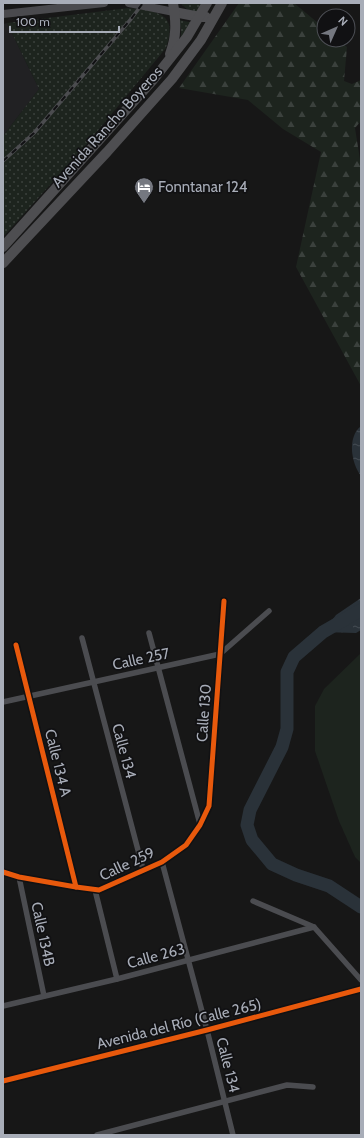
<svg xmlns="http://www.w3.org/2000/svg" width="364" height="1138" viewBox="0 0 364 1138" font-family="Cabin,sans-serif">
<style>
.built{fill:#212123}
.grass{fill:url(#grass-dots)}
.forest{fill:url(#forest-firs)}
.green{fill:#1d241e}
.water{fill:url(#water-ripples)}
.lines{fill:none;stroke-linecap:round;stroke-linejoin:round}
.river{stroke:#2a3239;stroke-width:13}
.street{stroke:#4b4c50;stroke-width:5.5}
.secondary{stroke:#4a4a4e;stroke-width:8}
.highway{stroke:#4e4e51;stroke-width:10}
.rail-casing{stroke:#4b4c4f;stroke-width:3.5}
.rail{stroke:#111113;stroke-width:2;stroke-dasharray:6;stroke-linecap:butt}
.cycleway-casing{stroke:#111113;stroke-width:8}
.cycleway{stroke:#e8590c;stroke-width:5}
.labels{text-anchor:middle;stroke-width:3.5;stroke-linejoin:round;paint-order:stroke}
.street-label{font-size:15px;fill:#a8adb8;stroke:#111113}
.poi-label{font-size:15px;fill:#a8adb8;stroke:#111113;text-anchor:start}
</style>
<defs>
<pattern id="grass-dots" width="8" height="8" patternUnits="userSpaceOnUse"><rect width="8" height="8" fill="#1d241e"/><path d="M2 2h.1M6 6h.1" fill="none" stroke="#3b413d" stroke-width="1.8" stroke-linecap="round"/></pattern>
<pattern id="forest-firs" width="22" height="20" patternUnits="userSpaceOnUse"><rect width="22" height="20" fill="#1d241e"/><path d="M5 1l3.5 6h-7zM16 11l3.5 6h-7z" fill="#3b413d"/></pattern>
<pattern id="water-ripples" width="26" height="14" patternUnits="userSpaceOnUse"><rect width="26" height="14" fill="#2a3239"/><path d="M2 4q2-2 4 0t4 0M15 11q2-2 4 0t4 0" fill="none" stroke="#464d54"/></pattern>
</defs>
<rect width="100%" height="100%" fill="#171717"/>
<polygon class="built" points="7,23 39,89 3,136 3,24"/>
<g class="grass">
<polygon points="180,3 203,3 197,13 188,10"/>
<path d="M 128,8 C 156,11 179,12 166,48 L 86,145 L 3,237 L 3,136 L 39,89 L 7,23 Z"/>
<polygon points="179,20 194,23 181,40 181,29"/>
</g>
<polygon class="forest" points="239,3 294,3 324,28 324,40 339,40 347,47 344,81 352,84 361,80 361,121 355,128 361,166 361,386 296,267 321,152 283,129 248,100 179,88"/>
<polygon class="green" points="361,653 361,863 355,857 339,821 315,751 315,706 324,689"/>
<g class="water">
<path d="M 361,426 L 361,476 C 351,463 347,437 361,426 Z"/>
<polygon points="361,598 361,630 356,633 323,632 336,615"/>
</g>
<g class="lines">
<polyline class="river" points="361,610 323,632 294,657 287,672 287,729 282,747 250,810 247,825 252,840 272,864 296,875 329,886 361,907"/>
<g class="street">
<polyline points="149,633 200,824"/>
<polyline points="82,638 143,869"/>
<polyline points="16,645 76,887"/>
<polyline points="3,702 220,654 269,611"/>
<polyline points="162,862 207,1030 233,1135"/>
<polyline points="3,872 19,877 76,887 99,890 162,862 186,845 200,825 209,806 224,601"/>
<polyline points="19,877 44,996"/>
<polyline points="95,890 117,979"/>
<polyline points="253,901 314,927 361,980"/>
<polyline points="3,1006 117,979 314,927"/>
<polyline points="3,1081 207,1030 361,989"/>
<polyline points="97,1135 287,1085 313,1087"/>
</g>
<g class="secondary">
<polyline points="129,3 174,12"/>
<polyline points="3,14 104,3"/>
</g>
<g class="highway">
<polyline points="174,12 200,17 206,17"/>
<path d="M 170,54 C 177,36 176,21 173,3"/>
<polyline points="3,247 153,80 187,37 207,3"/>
<polyline points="3,263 107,152 172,79 201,40 222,3"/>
</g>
<g class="rail-casing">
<polyline id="rail" points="3,161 34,133 131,19 143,3"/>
</g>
<use href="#rail" class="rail"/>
<g class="cycleway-casing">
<g id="cycleway">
<polyline points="16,645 76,887"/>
<polyline points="3,872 19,877 76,887 99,890 162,862 186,845 200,825 209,806 224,601"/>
<polyline points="3,1081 207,1030 361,989"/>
</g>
</g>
<use href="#cycleway" class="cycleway"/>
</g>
<defs>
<g id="hotel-pin" transform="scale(1)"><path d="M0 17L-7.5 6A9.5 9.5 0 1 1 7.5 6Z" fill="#757880" stroke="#111113"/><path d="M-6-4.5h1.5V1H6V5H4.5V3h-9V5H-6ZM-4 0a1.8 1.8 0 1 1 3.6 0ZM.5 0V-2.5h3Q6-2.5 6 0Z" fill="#fff"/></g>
</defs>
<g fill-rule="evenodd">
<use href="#hotel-pin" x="144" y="187"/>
</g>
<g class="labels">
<g class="street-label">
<text transform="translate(107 127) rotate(-48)" y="5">Avenida Rancho Boyeros</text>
<text transform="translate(141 659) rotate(-12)" y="5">Calle 257</text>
<text transform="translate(204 713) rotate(-86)" y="5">Calle 130</text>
<text transform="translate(124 751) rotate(75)" y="5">Calle 134</text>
<text transform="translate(58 763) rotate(76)" y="5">Calle 134 A</text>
<text transform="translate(127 864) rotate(-25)" y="5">Calle 259</text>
<text transform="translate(43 934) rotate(78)" y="5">Calle 134B</text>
<text transform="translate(156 956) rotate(-15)" y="5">Calle 263</text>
<text transform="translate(179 1024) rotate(-14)" y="5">Avenida del Río (Calle 265)</text>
<text transform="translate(228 1065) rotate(76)" y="5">Calle 134</text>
</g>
<g class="poi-label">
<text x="158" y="192">Fonntanar 124</text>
</g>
</g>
<rect width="364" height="1138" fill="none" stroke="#a8adb8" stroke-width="8"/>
<g transform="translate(336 28) rotate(45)"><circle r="19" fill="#111113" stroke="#4d4f55"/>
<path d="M0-3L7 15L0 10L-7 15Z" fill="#757880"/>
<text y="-6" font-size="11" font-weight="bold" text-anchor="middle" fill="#a8adb8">N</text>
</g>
<path d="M10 26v6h109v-6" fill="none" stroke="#a8adb8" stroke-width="2"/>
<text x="16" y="26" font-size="12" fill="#a8adb8" stroke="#111113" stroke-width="3" paint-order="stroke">100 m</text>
</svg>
